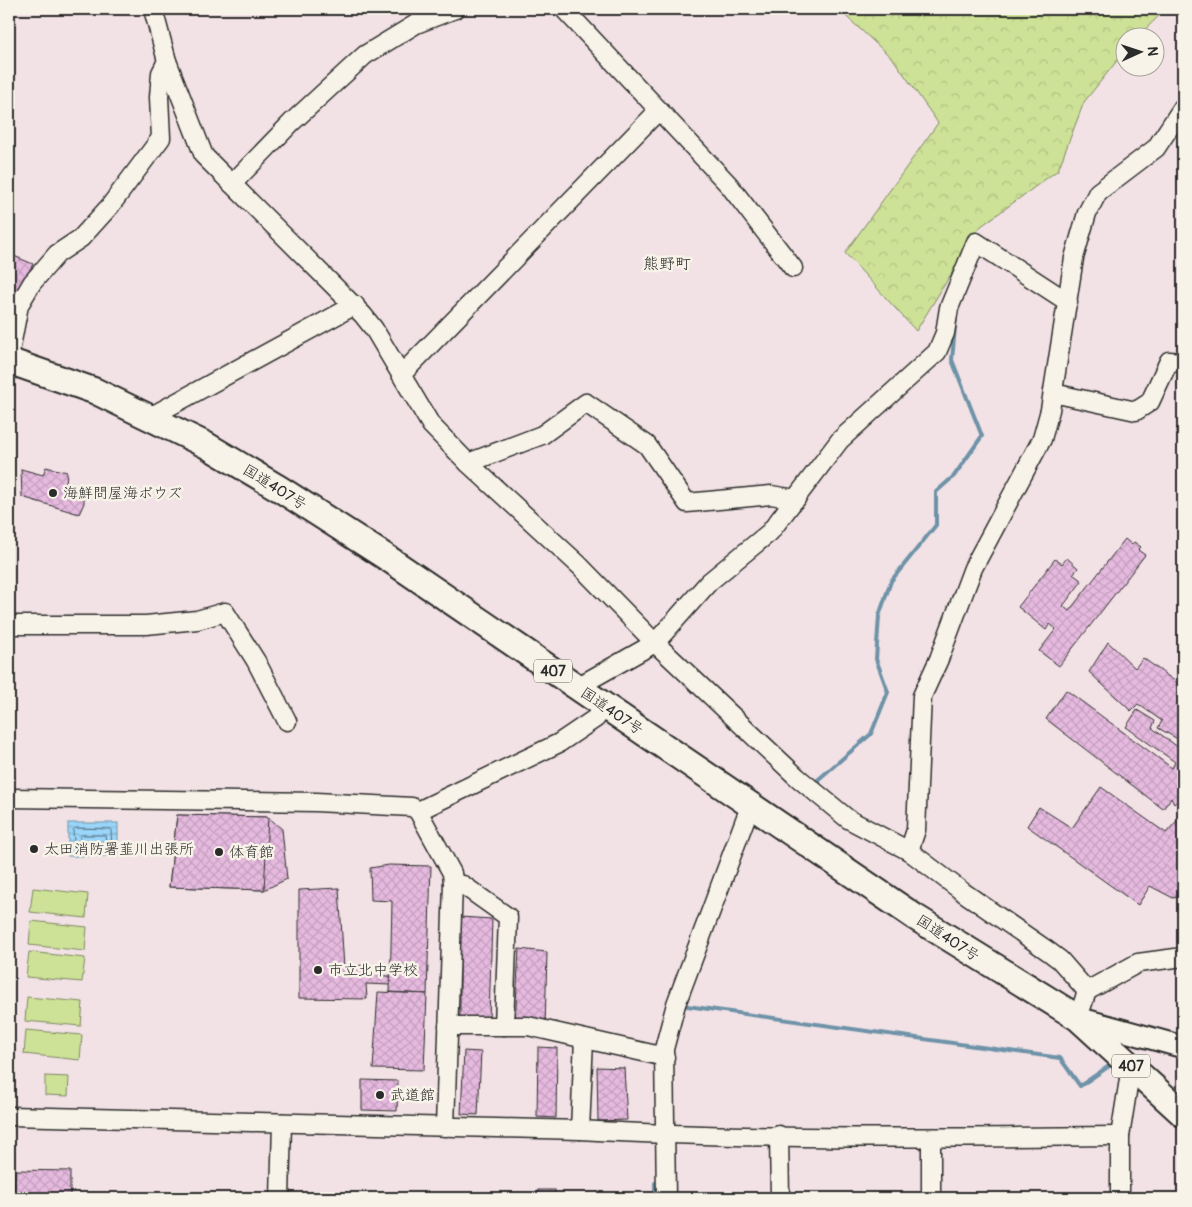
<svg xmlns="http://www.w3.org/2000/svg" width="1192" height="1207" viewBox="0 0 1192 1207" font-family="Pangolin,'Klee One',sans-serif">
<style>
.forest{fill:url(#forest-crowns);stroke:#7c8661}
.pitch{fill:#cde297;stroke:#7c8661}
.water{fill:url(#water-rules);stroke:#6e92a8}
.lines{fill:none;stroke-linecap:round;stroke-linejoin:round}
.shore{stroke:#576f7e;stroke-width:1}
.stream{stroke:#6e92a8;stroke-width:4}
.building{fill:url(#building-cross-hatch);stroke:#2b2b2b}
.minor-casing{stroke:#2b2b2b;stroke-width:21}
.major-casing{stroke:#2b2b2b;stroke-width:25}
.highway-casing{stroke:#2b2b2b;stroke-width:29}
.minor{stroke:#f7f3e8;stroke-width:18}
.major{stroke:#f7f3e8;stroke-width:21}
.highway{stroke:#f7f3e8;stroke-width:25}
.poi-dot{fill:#2b2b2b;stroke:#f7f3e8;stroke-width:2}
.labels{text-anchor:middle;stroke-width:5;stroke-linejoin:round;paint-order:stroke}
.shield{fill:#f7f3e8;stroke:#686764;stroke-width:1}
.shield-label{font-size:14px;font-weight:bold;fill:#2b2b2b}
.street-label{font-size:15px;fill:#2b2b2b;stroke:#f7f3e8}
.poi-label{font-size:15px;fill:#2b2b2b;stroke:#f7f3e8;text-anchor:start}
.neighbourhood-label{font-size:16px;fill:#2b2b2b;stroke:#f7f3e8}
</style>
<defs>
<pattern id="forest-crowns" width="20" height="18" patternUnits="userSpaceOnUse" patternTransform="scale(1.25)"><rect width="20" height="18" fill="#cde297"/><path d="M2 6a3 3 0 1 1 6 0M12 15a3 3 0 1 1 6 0" fill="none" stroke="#b0c282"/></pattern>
<pattern id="water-rules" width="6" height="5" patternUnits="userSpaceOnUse" patternTransform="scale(1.25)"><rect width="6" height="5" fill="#9ad6fb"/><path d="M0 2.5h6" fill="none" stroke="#85b8d7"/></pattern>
<pattern id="building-cross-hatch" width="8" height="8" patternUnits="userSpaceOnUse" patternTransform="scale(1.25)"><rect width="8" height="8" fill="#e6badf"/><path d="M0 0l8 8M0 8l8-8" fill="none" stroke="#c5a0c0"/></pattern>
</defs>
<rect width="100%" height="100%" fill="#f2e2e5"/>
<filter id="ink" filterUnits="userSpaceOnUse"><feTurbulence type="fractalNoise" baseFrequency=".02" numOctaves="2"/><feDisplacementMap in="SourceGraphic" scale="10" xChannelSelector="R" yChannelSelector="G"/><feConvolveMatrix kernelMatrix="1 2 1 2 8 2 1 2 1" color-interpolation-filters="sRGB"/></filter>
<g filter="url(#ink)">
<polygon class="forest" points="838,9 1166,9 1137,37 1124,38 1124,52 1084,102 1058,170 980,227 916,331 845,253 938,123 894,60"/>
<g class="pitch">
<polygon points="33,888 88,894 86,918 30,912"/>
<polygon points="31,921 87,927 85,951 29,945"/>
<polygon points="29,952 85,958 82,982 26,977"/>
<polygon points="27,997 83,1002 81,1026 25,1021"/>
<polygon points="26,1030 82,1035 80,1060 24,1054"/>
<polygon points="45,1076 69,1077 68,1096 45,1095"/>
</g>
<rect class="water" x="68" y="823" width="50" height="33"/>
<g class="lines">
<g class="shore">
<polygon points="76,828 111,829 112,850 75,851 73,831"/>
<polygon points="82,835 105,835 106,843 81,845 80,837"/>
</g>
<g class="stream">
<polyline points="813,784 871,734 888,692 876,659 879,616 891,581 936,525 936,492 954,476 982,436 952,360 956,316"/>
<polyline points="680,1005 1060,1058 1080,1086 1112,1064"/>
<polyline points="655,1183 655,1198"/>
</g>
</g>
<g class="building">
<polygon points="14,256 33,264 14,300 9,297 9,266"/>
<polygon points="46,467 67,472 66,484 84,489 84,503 79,514 22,497 21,469 43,475"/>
<polygon points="1125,539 1132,545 1134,542 1141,547 1138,550 1145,555 1059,666 1039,651 1056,629 1050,624 1046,630 1018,607 1055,559 1062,564 1067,558 1078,568 1073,574 1082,581 1063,606 1069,611"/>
<polygon points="1108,642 1135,668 1143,658 1183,687 1183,742 1158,728 1162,721 1138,704 1131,711 1089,672"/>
<polygon points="1066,690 1172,768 1175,762 1126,727 1137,710 1155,721 1152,728 1182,750 1183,748 1183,796 1174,804 1171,798 1163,809 1046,719"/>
<polygon points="1101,787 1166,833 1181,816 1183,818 1183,836 1178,844 1183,850 1183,896 1173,898 1150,886 1138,905 1027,826 1039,807 1072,828"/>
<polygon points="177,815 268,817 282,829 287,879 264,890 169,887"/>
<polygon points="177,815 268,817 264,890 169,887"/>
<polygon points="389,865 431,866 427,994 390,992 392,901 371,900 370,868"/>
<polygon points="339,888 344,968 369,964 367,975 390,976 390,985 366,984 367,999 299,998 299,890"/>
<polygon points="460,917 492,919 489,1020 460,1017"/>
<polygon points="519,949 547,952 545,1028 515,1024"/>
<polygon points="378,992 427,994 424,1070 373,1069"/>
<polygon points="538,1047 557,1048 556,1118 537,1117"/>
<polygon points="464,1051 481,1052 478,1115 461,1114"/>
<polygon points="597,1067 624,1068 627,1120 598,1121"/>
<polygon points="362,1080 398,1081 397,1111 362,1110"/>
<polygon points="15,1170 70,1171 70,1198 14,1198"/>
<rect x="538" y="1190" width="17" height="8"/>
</g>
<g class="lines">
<g class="minor-casing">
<g id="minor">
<polyline points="153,9 167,61 204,156 363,315 374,329 431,425 468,463 579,565 655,643 797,777 848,819 909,851 963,892 1048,951 1060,960 1087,991 1078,1018"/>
<polyline points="564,9 729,185 793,268"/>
<polyline points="232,184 292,122 365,55 416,24 455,9"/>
<polyline points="9,357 19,305 32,283 57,254 81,238 110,206 161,138 159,97 161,73 167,61"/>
<polyline points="402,374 658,111"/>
<polyline points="1053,393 1136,411 1150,402 1169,361 1183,362"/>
<polyline points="150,417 355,305"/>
<polyline points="468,463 542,435 586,403 647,445 687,503 771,495 796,499"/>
<polyline points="9,625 146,625 197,620 225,612 256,661 287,721"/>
<polyline points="577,687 655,643 709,582 770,532 840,440 937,352 945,333 949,308 976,242 1068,302"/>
<polyline points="9,798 316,802 412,807 418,811 452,873 453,883 445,1127"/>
<polyline points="418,811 559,743 596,718 604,706"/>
<polyline points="909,851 916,830 922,696 939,659 973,568 1042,439 1050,410 1074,258 1087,213 1098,192 1156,148 1183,107"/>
<polyline points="453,883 463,885 508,917 504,1026"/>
<polyline points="1087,991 1138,963 1183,957"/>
<polyline points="448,1026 528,1026 665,1057"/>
<path d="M 9,1116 L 580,1130 C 760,1140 940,1138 1120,1136"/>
<polyline points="580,1130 584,1039"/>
<polyline points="779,1135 780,1198"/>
<polyline points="931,1138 931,1198"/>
<polyline points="280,1198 282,1123"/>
<polyline points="666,1198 664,1049 676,1004 746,817 752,806"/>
<polyline points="1120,1198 1120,1136 1130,1073 1134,1069"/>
</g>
</g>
<g class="major-casing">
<polyline id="major" points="1078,1018 1183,1047"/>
</g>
<g class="highway-casing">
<polyline id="highway" points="9,361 95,391 206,445 280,489 389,559 915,917 1078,1018 1183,1114"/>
</g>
<use href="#minor" class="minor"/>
<use href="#major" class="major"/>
<use href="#highway" class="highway"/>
</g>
</g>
<g class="poi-dot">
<circle cx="53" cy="493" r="5"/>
<circle cx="34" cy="849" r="5"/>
<circle cx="219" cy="852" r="5"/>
<circle cx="318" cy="970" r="5"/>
<circle cx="380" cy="1095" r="5"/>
</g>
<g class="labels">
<g class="shield">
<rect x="534" y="659.5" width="38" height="23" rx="4"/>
<rect x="1112" y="1054.5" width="38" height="23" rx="4"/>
</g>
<g class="shield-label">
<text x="553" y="676">407</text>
<text x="1131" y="1071">407</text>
</g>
<g class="street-label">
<text transform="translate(275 487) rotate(32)" y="5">国道407号</text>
<text transform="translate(612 711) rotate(34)" y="5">国道407号</text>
<text transform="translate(948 938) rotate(33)" y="5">国道407号</text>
</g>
<g class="poi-label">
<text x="63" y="498">海鮮問屋海ボウズ</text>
<text x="44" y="854">太田消防署韮川出張所</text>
<text x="229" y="857">体育館</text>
<text x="328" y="975">市立北中学校</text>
<text x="390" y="1100">武道館</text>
</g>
<g class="neighbourhood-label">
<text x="667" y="269">熊野町</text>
</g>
</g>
<rect width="1192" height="1207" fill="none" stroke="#f7f3e8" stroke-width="30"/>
<rect x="15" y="15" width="1162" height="1177" fill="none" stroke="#2b2b2b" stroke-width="2" filter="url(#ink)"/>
<g transform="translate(1140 52) rotate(87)"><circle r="24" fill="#f7f3e8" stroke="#a5a39c"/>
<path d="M0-4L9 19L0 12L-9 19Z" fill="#2b2b2b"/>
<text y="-8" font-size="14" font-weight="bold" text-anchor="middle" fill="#2b2b2b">N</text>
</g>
</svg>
